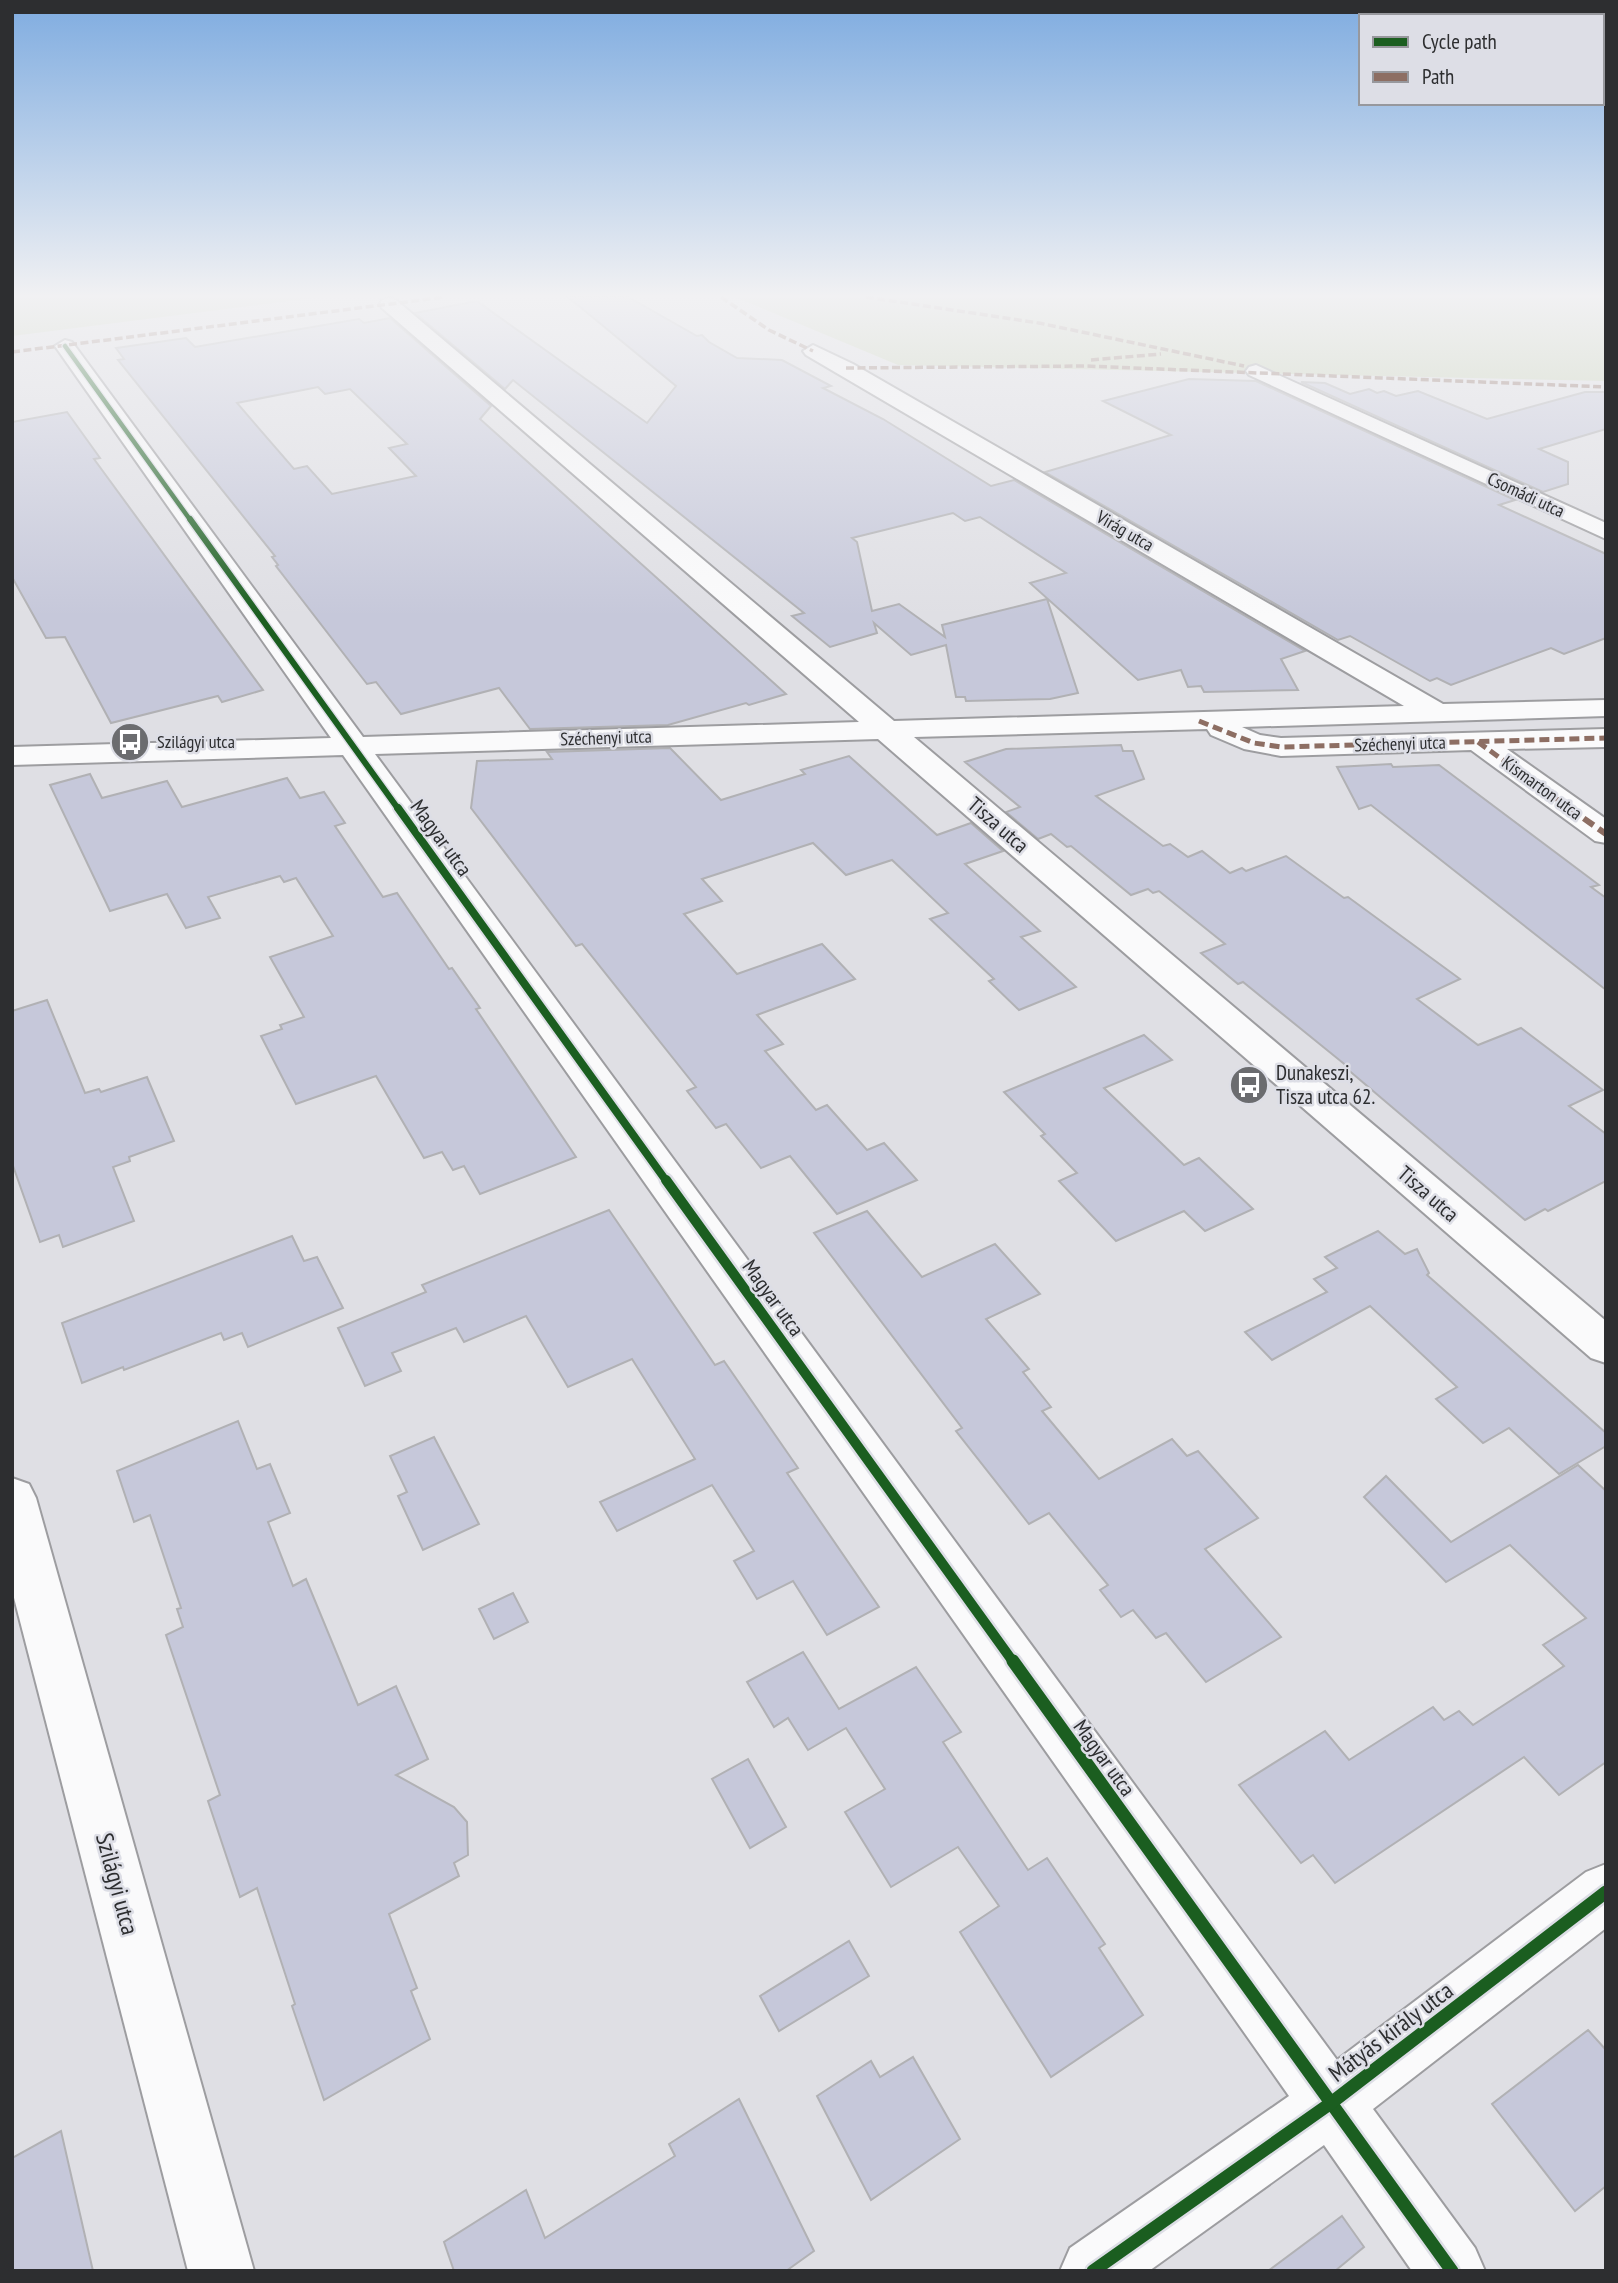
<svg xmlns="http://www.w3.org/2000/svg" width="1618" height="2283" viewBox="0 0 1618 2283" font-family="'PT Sans Narrow',sans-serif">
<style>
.green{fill:#c6d1b2}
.building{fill:#c6c8da;stroke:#b1b1b4;stroke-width:2;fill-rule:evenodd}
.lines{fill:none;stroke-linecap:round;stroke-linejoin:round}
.minor-casing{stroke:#9d9da0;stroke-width:4}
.minor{fill:#fafafb;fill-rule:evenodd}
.quiet-far2{stroke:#8d6e63;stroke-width:3.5;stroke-dasharray:8 3.5;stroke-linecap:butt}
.quiet-far1{stroke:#8d6e63;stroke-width:5;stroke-dasharray:10 5;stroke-linecap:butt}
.quiet{stroke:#8d6e63;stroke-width:6;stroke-dasharray:12 6;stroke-linecap:butt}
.cycleway-far4-casing{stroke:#dddee6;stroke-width:7}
.cycleway-far3-casing{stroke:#dddee6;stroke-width:9}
.cycleway-far2-casing{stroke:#dddee6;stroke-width:12}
.cycleway-far1-casing{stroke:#dddee6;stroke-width:15}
.cycleway-casing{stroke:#dddee6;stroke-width:18}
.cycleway-far4{stroke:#1b5e20;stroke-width:4.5}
.cycleway-far3{stroke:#1b5e20;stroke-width:6}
.cycleway-far2{stroke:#1b5e20;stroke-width:8}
.cycleway-far1{stroke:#1b5e20;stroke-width:10}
.cycleway{stroke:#1b5e20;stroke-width:13}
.labels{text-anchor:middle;stroke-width:5;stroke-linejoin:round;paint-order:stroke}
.far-street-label{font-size:18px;fill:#2d2e30;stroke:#dddee6}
.far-poi-label{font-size:18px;fill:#2d2e30;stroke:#dddee6;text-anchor:start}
.street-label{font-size:21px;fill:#2d2e30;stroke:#dddee6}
.poi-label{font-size:21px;fill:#2d2e30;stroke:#dddee6;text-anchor:start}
.near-street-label{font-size:24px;fill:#2d2e30;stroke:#dddee6}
</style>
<rect width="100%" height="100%" fill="#dfdfe4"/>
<g class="green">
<polygon points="12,297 321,297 12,336"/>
<polygon points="735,297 1606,297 1606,381 898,365"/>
</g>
<g class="building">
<polygon points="568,297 628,297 697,336 702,335 709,342 737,358 782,360 831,386 823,388 883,419 991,486 1014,480 1305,651 1281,659 1298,690 1204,692 1201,686 1188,687 1181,670 1138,680 1030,583 1066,573 980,517 965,521 953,513 852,538 857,542 872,611 899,604 945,637 942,625 1047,599 1078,693 1050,699 966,701 965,697 956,697 946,645 911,655 874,623 877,633 830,647 792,616 804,613 513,380 505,389 415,313 477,301 647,423 676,386"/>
<path d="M 390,318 L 491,406 L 480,419 L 786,694 L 749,705 L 746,703 L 668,725 L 530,729 L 499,688 L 401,714 L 376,682 L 367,684 L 276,566 L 278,565 L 272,557 L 275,556 L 118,360 L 124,359 L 116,348 L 186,338 L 195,347 L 359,319 L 364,323 ZM 318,387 L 325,394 L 350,389 L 407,444 L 389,448 L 416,476 L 332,494 L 307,466 L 294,469 L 237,403 Z"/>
<polygon points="1189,379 1256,381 1515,500 1499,505 1606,554 1606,638 1564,654 1551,648 1451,685 1437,678 1430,681 1350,636 1338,640 1045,472 1171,435 1103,401"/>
<polygon points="1301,382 1325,383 1350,394 1369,389 1377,393 1384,391 1396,396 1418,391 1487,419 1585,392 1606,392 1606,429 1539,449 1568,462 1568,484 1543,492"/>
<polygon points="67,412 100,458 94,459 263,690 222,702 218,696 111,723 65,637 46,638 12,577 12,422"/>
<polygon points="1121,745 1123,751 1133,751 1144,779 1096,796 1163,846 1170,844 1188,857 1202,851 1230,873 1242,868 1246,871 1286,856 1344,898 1348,897 1460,979 1417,999 1478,1045 1521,1028 1603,1090 1569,1106 1606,1134 1606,1181 1548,1211 1545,1209 1525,1220 1346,1068 1348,1067 1243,982 1238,984 1201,953 1225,944 1159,891 1153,893 1148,889 1131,895 1071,846 1067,847 1051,834 1038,839 1006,812 1020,807 965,762 1006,749"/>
<polygon points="670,748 721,800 805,774 801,770 849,756 937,835 971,823 1003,851 965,864 1040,931 1021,937 1076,987 1019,1010 989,981 994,979 930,919 948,913 892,860 846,875 813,843 702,879 722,901 684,914 737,974 822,944 855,979 757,1015 783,1044 765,1051 816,1110 827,1105 867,1150 884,1143 917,1180 837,1214 790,1156 761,1168 726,1124 716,1128 687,1091 696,1087 582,944 576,946 471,808 477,761 552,759 547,752"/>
<polygon points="1391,764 1393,767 1439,765 1599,885 1591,887 1606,898 1606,990 1371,805 1359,809 1337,767"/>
<polygon points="90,774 102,798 167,781 182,807 287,778 300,798 324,792 345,823 335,826 383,897 397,893 449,969 452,968 480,1008 476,1009 576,1157 480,1194 464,1166 453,1170 442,1152 424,1158 376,1076 296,1104 261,1036 282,1029 280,1025 304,1017 270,957 333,936 296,878 284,882 280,876 208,897 220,918 186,928 167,894 110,911 50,785"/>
<polygon points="47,1000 85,1093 99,1089 101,1092 147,1077 174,1141 129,1157 130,1161 113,1167 134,1221 63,1247 59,1235 40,1242 12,1163 12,1011"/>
<polygon points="1144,1035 1172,1060 1104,1088 1184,1165 1199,1158 1253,1209 1205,1231 1184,1211 1116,1241 1059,1181 1077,1173 1041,1136 1045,1134 1004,1092"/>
<polygon points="609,1210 715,1365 724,1361 798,1468 787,1473 879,1607 827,1635 793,1581 757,1599 734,1561 754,1551 712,1485 617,1531 600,1502 695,1459 632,1359 568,1387 526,1316 464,1342 456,1328 392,1353 401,1371 365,1386 338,1328 426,1292 422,1285"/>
<polygon points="867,1211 922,1277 995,1244 1040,1294 986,1319 1029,1369 1023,1372 1051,1407 1042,1411 1099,1479 1172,1439 1187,1456 1198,1451 1258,1518 1205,1549 1281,1637 1206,1682 1166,1633 1156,1638 1133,1610 1121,1617 1100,1590 1108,1585 1049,1513 1029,1524 956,1431 962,1428 814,1233"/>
<polygon points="1378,1231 1405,1254 1417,1249 1429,1273 1427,1275 1606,1433 1606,1446 1559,1474 1509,1428 1483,1443 1436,1399 1457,1387 1370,1306 1272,1360 1245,1332 1327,1292 1314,1279 1337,1268 1325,1257"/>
<polygon points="292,1236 304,1261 317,1257 343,1308 248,1347 242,1333 224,1340 221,1333 124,1370 123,1367 82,1383 62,1323"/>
<polygon points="238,1421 257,1469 270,1464 290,1513 268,1522 293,1586 306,1579 358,1705 396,1686 428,1759 396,1775 454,1807 467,1822 468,1855 454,1863 459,1876 389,1914 417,1988 411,1991 430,2039 324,2100 292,2006 295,2004 257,1888 240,1897 208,1801 220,1795 166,1635 183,1627 177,1609 181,1608 150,1515 134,1522 117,1471"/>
<polygon points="434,1437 479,1524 423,1550 398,1496 407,1492 390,1456"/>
<polygon points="1578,1465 1606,1491 1606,1762 1559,1795 1524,1757 1335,1883 1313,1855 1301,1863 1239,1785 1325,1731 1349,1760 1433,1707 1444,1720 1459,1711 1473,1725 1564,1666 1543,1645 1586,1618 1510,1545 1446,1582 1364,1497 1386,1476 1451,1542"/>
<polygon points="513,1593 528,1622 494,1639 479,1609"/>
<polygon points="803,1652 839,1709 916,1667 961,1732 943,1742 1028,1870 1047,1858 1105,1944 1099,1948 1143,2015 1051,2077 960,1932 999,1906 958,1847 891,1887 845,1812 885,1789 846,1728 808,1750 788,1718 774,1727 747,1682"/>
<polygon points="748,1759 786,1827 750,1848 712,1779"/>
<polygon points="849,1941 869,1976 779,2031 760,1996"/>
<polygon points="1588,2030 1606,2050 1606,2186 1575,2211 1492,2104"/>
<polygon points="913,2057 960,2139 871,2200 817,2096 871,2061 880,2077"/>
<polygon points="739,2099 814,2251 786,2271 454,2271 444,2242 526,2190 545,2238 675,2156 669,2144"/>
<polygon points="61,2131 93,2271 12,2271 12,2158"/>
<polygon points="1342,2216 1364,2247 1335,2271 1268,2271"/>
</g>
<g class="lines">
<g class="minor-casing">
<g id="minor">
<polygon points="389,298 396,300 894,721 1404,706 806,355 803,351 813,345 853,364 1443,704 1606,700 1606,716 1242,727 1260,735 1281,738 1606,729 1606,747 1507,749 1606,819 1606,843 1595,841 1471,750 1281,756 1244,749 1211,735 1207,729 914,737 1606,1321 1606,1363 1591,1358 878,739 375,754 1337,2060 1586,1872 1606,1864 1606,1928 1373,2109 1475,2248 1485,2271 1412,2271 1324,2145 1149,2271 1060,2271 1070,2248 1289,2096 343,755 12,765 12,747 331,738 55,346 65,340 72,342 363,737 859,722 382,308 380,304 382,300"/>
<polygon points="1256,365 1606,523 1606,539 1249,375 1246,371 1249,367"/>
<polygon points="12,1478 29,1484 36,1498 254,2271 188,2271 12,1590"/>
</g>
</g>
<use href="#minor" class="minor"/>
<g class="quiet-far2">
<polyline points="721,297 769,330 813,351"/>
<polyline points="866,297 1039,323 1244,366"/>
<polyline points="12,352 445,297"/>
<polyline points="1091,360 1161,354"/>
<polyline points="846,368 1086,366 1606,387"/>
</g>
<g class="quiet-far1">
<polyline points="1199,721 1254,743 1281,747 1606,738"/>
<polyline points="1478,742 1572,810"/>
</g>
<polyline class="quiet" points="1569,808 1606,834"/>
<g class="cycleway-far4-casing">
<polyline id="cycleway-far4" points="65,346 191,521"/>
</g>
<g class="cycleway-far3-casing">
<polyline id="cycleway-far3" points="190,519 399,810"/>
</g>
<g class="cycleway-far2-casing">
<polyline id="cycleway-far2" points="398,808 667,1182"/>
</g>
<g class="cycleway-far1-casing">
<polyline id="cycleway-far1" points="666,1180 1014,1663"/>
</g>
<g class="cycleway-casing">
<g id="cycleway">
<polyline points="1013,1661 1452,2271"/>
<polyline points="1093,2271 1331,2103 1606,1892"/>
</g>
</g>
<use href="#cycleway-far4" class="cycleway-far4"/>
<use href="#cycleway-far3" class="cycleway-far3"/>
<use href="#cycleway-far2" class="cycleway-far2"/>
<use href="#cycleway-far1" class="cycleway-far1"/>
<use href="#cycleway" class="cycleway"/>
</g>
<linearGradient id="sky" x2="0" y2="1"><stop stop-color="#7face0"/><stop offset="0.48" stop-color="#f1f1f3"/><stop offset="1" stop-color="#f1f1f3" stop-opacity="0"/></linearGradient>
<rect width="1618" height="616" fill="url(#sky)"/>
<defs>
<g id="bus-disc" transform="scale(2.0125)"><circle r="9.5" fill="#6b6c6f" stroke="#dddee6"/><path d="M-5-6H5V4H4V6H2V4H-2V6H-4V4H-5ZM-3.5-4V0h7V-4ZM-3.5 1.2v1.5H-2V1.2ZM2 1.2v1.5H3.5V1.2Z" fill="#fff"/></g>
</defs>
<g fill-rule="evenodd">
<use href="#bus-disc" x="130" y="742"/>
<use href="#bus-disc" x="1249" y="1085"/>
</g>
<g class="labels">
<g class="far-street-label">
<text transform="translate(1526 495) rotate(25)" y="6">Csomádi utca</text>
<text transform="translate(1125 531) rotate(30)" y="6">Virág utca</text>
<text transform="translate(606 738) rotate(-2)" y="6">Széchenyi utca</text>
<text transform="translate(1400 744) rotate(-2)" y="6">Széchenyi utca</text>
<text transform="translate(1542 788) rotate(36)" y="6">Kismarton utca</text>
</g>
<g class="far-poi-label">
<text x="157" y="748">Szilágyi utca</text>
</g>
<g class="street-label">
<text transform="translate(998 825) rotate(41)" y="7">Tisza utca</text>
<text transform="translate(441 838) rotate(54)" y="7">Magyar utca</text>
<text transform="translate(1428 1194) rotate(41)" y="7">Tisza utca</text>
<text transform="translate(773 1298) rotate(54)" y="7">Magyar utca</text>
<text transform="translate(1104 1758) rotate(54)" y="7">Magyar utca</text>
</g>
<g class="poi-label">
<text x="1276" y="1080">Dunakeszi,<tspan x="1276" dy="24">Tisza utca 62.</tspan></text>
</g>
<g class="near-street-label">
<text transform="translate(117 1884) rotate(75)" y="8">Szilágyi utca</text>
<text transform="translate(1391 2032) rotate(-37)" y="8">Mátyás király utca</text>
</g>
</g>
<rect width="1618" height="2283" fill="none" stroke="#2d2e30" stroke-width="28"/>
<rect x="1359" y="14" width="245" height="91" fill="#dddee6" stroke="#97989d" stroke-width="2"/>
<rect x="1373" y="37" width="35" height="10" fill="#1b5e20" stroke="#97989d" stroke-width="2"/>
<text x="1422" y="49" font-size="21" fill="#2d2e30">Cycle path</text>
<rect x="1373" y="72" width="35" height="10" fill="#8d6e63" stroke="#97989d" stroke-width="2"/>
<text x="1422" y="84" font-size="21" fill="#2d2e30">Path</text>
</svg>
